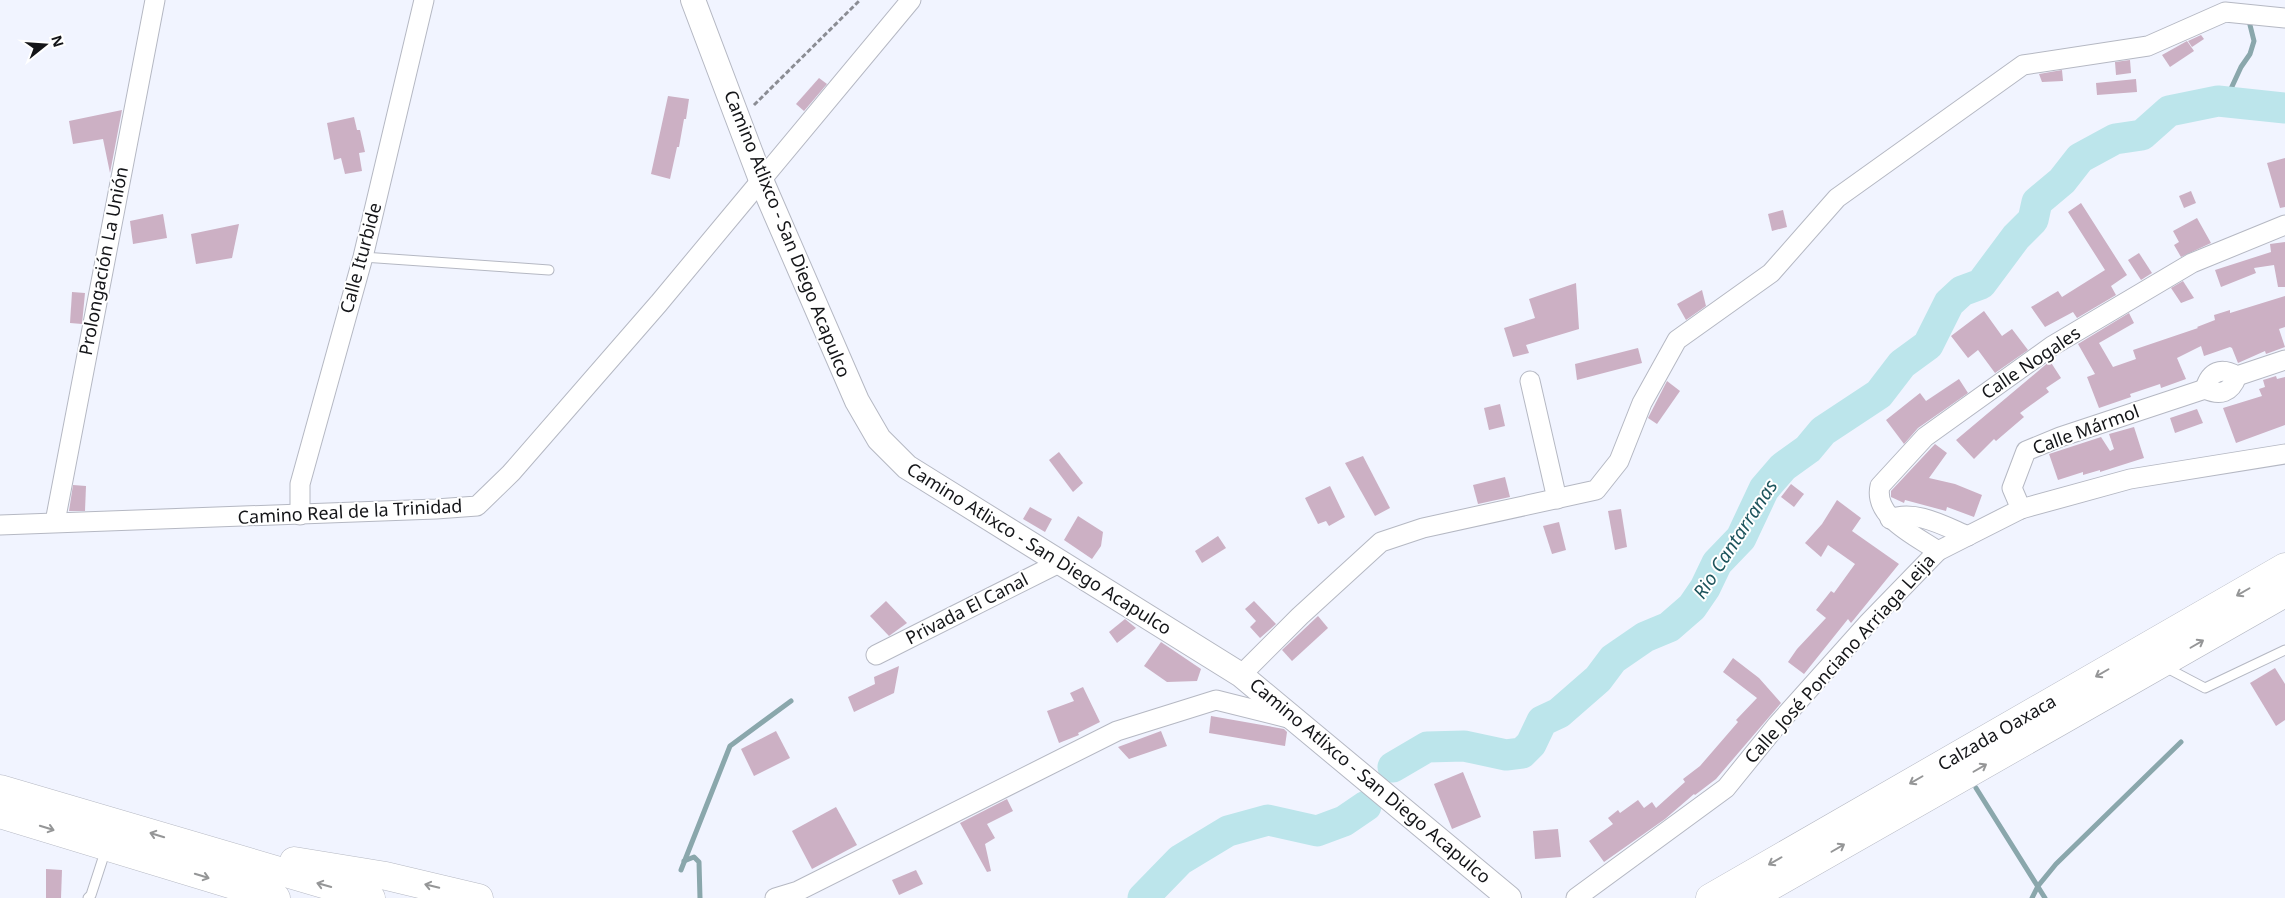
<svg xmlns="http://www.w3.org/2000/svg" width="2285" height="898" viewBox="0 0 2285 898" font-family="'Noto Sans',sans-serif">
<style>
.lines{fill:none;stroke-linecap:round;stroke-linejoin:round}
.stream{stroke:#8aa7ac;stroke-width:5}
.river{stroke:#bce5eb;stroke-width:31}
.building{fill:#ccb0c4}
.service-casing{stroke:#b5b8c3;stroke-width:11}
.minor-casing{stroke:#b5b8c3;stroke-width:21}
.tertiary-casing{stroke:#b5b8c3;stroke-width:26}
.primary-casing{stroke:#b5b8c3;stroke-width:29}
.trunk-casing{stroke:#b5b8c3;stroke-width:29}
.path{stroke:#8b8d94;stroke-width:3;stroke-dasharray:5 2.5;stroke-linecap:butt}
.service{stroke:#fff;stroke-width:9}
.minor{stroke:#fff;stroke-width:19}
.tertiary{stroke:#fff;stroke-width:24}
.primary{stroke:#fff;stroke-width:28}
.trunk{stroke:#fff;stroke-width:28}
.oneway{stroke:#959697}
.labels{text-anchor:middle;stroke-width:4;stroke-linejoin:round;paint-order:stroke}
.street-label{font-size:18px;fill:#141518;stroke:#fff}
.water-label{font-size:19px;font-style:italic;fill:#1d545c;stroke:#fff}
</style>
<rect width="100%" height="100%" fill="#f1f4ff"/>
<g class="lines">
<g class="stream">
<polyline points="2218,101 2229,93 2241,67 2250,54 2254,41 2248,17"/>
<polyline points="1976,788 2045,898"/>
<polyline points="684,861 694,857 699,862 700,898"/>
<polyline points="681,870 730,746 791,701"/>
<polyline points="2032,898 2038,886 2056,864 2181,742"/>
</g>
<g class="river">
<polyline points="1393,767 1427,747 1464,746 1506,755 1522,753 1531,744 1542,721 1559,713 1598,679 1613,659 1645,637 1669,627 1692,607 1705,588 1717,563 1741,538 1764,489 1783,467 1808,449 1823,431 1879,394 1902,364 1928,345 1949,303 1962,291 1981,284 2016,237 2033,220 2037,202 2062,181 2080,158 2115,139 2142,135 2169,111 2218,101 2285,108"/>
<polyline points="1143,898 1180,860 1228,831 1268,820 1317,831 1344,821 1366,806"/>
</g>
</g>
<g class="building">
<polygon points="2201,35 2204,39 2192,47 2188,41"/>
<polygon points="2187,41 2194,51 2170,67 2162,55"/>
<polygon points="2130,60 2131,73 2116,75 2115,62"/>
<polygon points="2062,70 2063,81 2042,82 2039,74"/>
<polygon points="819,78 827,84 804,111 796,104"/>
<polygon points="2136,79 2137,92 2097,95 2096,83"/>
<polygon points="668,96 689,99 686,119 684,119 679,147 677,147 670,179 651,174"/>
<polygon points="122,110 110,173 103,139 73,144 69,121"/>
<polygon points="354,117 357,130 360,130 365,152 359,153 362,171 345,174 341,158 334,160 327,123"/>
<polygon points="2285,158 2285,207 2280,208 2267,163"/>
<polygon points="2191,191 2196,203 2184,208 2179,196"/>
<polygon points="2081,203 2127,275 2111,286 2116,295 2077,318 2073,312 2045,327 2031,307 2058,291 2062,297 2105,270 2068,212"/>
<polygon points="1783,210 1787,227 1772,231 1768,214"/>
<polygon points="163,214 167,238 133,244 130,221"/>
<polygon points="2197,218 2211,243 2181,257 2174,245 2179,242 2173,231"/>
<polygon points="239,224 232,258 196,264 191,234"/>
<polygon points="2285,242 2285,287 2278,287 2274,265 2254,268 2256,273 2221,287 2215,270 2271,252 2270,244"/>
<polygon points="2139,253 2152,273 2141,280 2128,260"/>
<polygon points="2183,281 2194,298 2181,303 2171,288"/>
<polygon points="1576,283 1579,329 1526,345 1529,353 1513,357 1504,328 1535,318 1529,299"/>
<polygon points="1702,290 1706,306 1686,320 1677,304"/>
<polygon points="72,292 85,293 82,324 70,323"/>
<polygon points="2285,296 2285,327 2279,329 2285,347 2266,354 2265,351 2238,363 2232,348 2230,347 2204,356 2201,346 2177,358 2186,379 2161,388 2160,384 2130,394 2131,397 2099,408 2087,377 2095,374 2078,344 2129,313 2134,323 2099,343 2113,367 2136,359 2133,350 2198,328 2197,327 2215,320 2214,315 2230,310 2230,313"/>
<polygon points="1984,311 2002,336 2012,329 2028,350 1995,373 1978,350 1968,358 1951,336"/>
<polygon points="1638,348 1642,363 1577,380 1575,364"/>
<polygon points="2050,361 2061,378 2046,388 2049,392 2020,413 2024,417 1996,441 1994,439 1974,459 1956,440"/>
<polygon points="2276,376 2277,379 2285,377 2285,425 2236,443 2223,408 2262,396 2259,389 2265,387 2263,380"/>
<polygon points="1959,379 1968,393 1918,428 1904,444 1886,420 1920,393 1926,401"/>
<polygon points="1667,381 1680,391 1657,424 1648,418"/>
<polygon points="1500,404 1505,426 1489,430 1484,408"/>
<polygon points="2197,409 2203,423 2175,433 2170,418"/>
<polygon points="2134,427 2144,458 2100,472 2100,470 2083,475 2083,472 2058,480 2049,454 2101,437 2110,451 2114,449 2109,434"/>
<polygon points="1935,444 1947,453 1929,478 1955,484 1982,495 1974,517 1947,507 1946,511 1905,500 1904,503 1891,497 1891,491"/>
<polygon points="1059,452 1083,483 1073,492 1049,460"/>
<polygon points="1363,456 1390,508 1375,516 1345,463"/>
<polygon points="1505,477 1510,497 1478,504 1473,485"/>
<polygon points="1791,484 1804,494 1794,507 1781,497"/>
<polygon points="73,485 86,486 85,511 69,511"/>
<polygon points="1330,486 1345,517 1329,526 1326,521 1318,524 1305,498"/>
<polygon points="1837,500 1861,518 1852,531 1899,564 1851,623 1848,619 1804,674 1788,662 1797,649 1826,618 1816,610 1831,591 1834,593 1855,564 1828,545 1821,557 1805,543 1822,524"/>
<polygon points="1030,507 1052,519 1045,532 1023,519"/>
<polygon points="1621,509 1627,547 1615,550 1608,511"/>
<polygon points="1078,516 1103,532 1101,546 1092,559 1064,540"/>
<polygon points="1559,522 1566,550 1552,554 1543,526"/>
<polygon points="1218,536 1226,548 1202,563 1195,551"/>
<polygon points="886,601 907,623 889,636 870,616"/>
<polygon points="1254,601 1276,624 1260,638 1250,627 1256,621 1245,609"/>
<polygon points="1318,616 1328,628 1292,661 1282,650"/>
<polygon points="1125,619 1136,628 1117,643 1109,632"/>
<polygon points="1161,642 1201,669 1197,681 1167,682 1144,666"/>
<polygon points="1733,658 1759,678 1781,703 1716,779 1695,795 1694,794 1665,819 1604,862 1589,841 1613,824 1608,818 1618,810 1620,813 1638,800 1644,808 1652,802 1656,808 1685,782 1683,779 1700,766 1738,722 1736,720 1757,698 1723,672"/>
<polygon points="899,666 894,693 854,712 848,697 875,684 874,677"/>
<polygon points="2275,668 2285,684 2285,720 2276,726 2250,683"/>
<polygon points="1083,687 1100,722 1078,733 1079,735 1059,743 1047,711 1074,701 1070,693"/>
<polygon points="1211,716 1284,729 1287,732 1285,746 1209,733"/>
<polygon points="776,731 790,758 754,776 741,749"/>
<polygon points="1161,731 1167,746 1129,759 1118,747"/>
<polygon points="1463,772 1481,817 1452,829 1434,784"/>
<polygon points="1007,799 1013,811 987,824 995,838 985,844 991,871 987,872 960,823"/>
<polygon points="836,807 857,845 812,869 792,831"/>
<polygon points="1558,829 1561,857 1535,859 1533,831"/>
<polygon points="46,869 62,870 61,898 46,898"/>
<polygon points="916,870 923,884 899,895 892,880"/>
</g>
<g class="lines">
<g class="service-casing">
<g id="service">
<polyline points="363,257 549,270"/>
<polyline points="2165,667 2205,688 2285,650"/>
<polyline points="88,898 91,895 106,849"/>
</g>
</g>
<g class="minor-casing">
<g id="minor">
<polyline points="1530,381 1557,499"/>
<path d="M 2205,389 C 2210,371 2221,367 2237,376 L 2285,360"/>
<path d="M 2021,509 L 2012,488 L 2026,451 L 2060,437 L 2205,389 C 2220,396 2231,393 2237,376"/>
<polyline points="300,515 300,484 363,257 424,0"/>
<path d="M 1890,519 C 1915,509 1944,526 1968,536"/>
<polyline points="55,522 155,0"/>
<polyline points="0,525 436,509 477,506 511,473 659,303 911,0"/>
<path d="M 1938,551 C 1916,536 1873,517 1880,486 L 1925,437 L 2052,346 L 2192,263 L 2285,225"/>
<polyline points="876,655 1059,563"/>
<polyline points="1241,675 1300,616 1381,542 1423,528 1596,490 1619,461 1642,403 1677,340 1771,273 1837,198 2023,65 2148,46 2225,12 2285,18"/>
<polyline points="775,898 798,891 1117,731 1216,700 1292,719"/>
<polyline points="1576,898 1726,788 1777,725 1869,622 1938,551 2021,509 2130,479 2285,454"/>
</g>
</g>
<g class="tertiary-casing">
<polyline id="tertiary" points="693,0 761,180 857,401 879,439 907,467 1241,675 1509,898"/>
</g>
<g class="primary-casing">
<g id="primary">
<polyline points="1710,898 2285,567"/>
<polyline points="1750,898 2285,593"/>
</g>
</g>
<g class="trunk-casing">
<g id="trunk">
<polyline points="0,789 371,898"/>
<polyline points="0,814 276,898"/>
<polyline points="294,861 386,876 479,898"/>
</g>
</g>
<polyline class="path" points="754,105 860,0"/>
<use href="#service" class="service"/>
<use href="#minor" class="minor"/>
<use href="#tertiary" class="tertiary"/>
<use href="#primary" class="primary"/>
<use href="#trunk" class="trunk"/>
</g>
<defs><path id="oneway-shaft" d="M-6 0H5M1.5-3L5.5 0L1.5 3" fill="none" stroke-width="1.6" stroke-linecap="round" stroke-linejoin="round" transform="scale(1.25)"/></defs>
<g class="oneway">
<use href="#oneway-shaft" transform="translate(2243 592) rotate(150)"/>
<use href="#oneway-shaft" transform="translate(2197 644) rotate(-30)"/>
<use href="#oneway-shaft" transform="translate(2102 673) rotate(150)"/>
<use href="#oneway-shaft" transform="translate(1980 768) rotate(-30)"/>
<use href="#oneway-shaft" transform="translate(1916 780) rotate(150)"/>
<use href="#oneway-shaft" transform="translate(47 828) rotate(17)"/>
<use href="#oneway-shaft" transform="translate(157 835) rotate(-163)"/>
<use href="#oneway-shaft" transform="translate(1838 848) rotate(-30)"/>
<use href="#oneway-shaft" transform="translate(1775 861) rotate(150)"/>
<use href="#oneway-shaft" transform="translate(202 876) rotate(17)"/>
<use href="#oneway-shaft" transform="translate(324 885) rotate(-164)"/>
<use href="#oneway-shaft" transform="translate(432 886) rotate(-166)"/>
</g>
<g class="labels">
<g class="street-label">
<text transform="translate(787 234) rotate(68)" y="6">Camino Atlixco - San Diego Acapulco</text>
<text transform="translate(361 258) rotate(-75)" y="6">Calle Iturbide</text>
<text transform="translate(104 261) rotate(-79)" y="6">Prolongación La Unión</text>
<text transform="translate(2031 363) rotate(-34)" y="6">Calle Nogales</text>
<text transform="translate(2086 430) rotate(-20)" y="6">Calle Mármol</text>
<text transform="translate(350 512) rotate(-3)" y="6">Camino Real de la Trinidad</text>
<text transform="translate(1039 549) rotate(32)" y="6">Camino Atlixco - San Diego Acapulco</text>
<text transform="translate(967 609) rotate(-27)" y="6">Privada El Canal</text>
<text transform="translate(1840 659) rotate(-48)" y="6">Calle José Ponciano Arriaga Leija</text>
<text transform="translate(1997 733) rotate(-30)" y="6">Calzada Oaxaca</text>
<text transform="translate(1370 781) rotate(40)" y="6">Camino Atlixco - San Diego Acapulco</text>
</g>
<g class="water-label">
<text transform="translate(1735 539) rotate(-57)" y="7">Rio Cantarranas</text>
</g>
</g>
<g transform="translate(45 45) rotate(73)" stroke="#ffffff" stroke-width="4" paint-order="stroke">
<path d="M0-4L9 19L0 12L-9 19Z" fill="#141518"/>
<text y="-8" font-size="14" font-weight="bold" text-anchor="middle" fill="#141518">N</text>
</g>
</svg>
